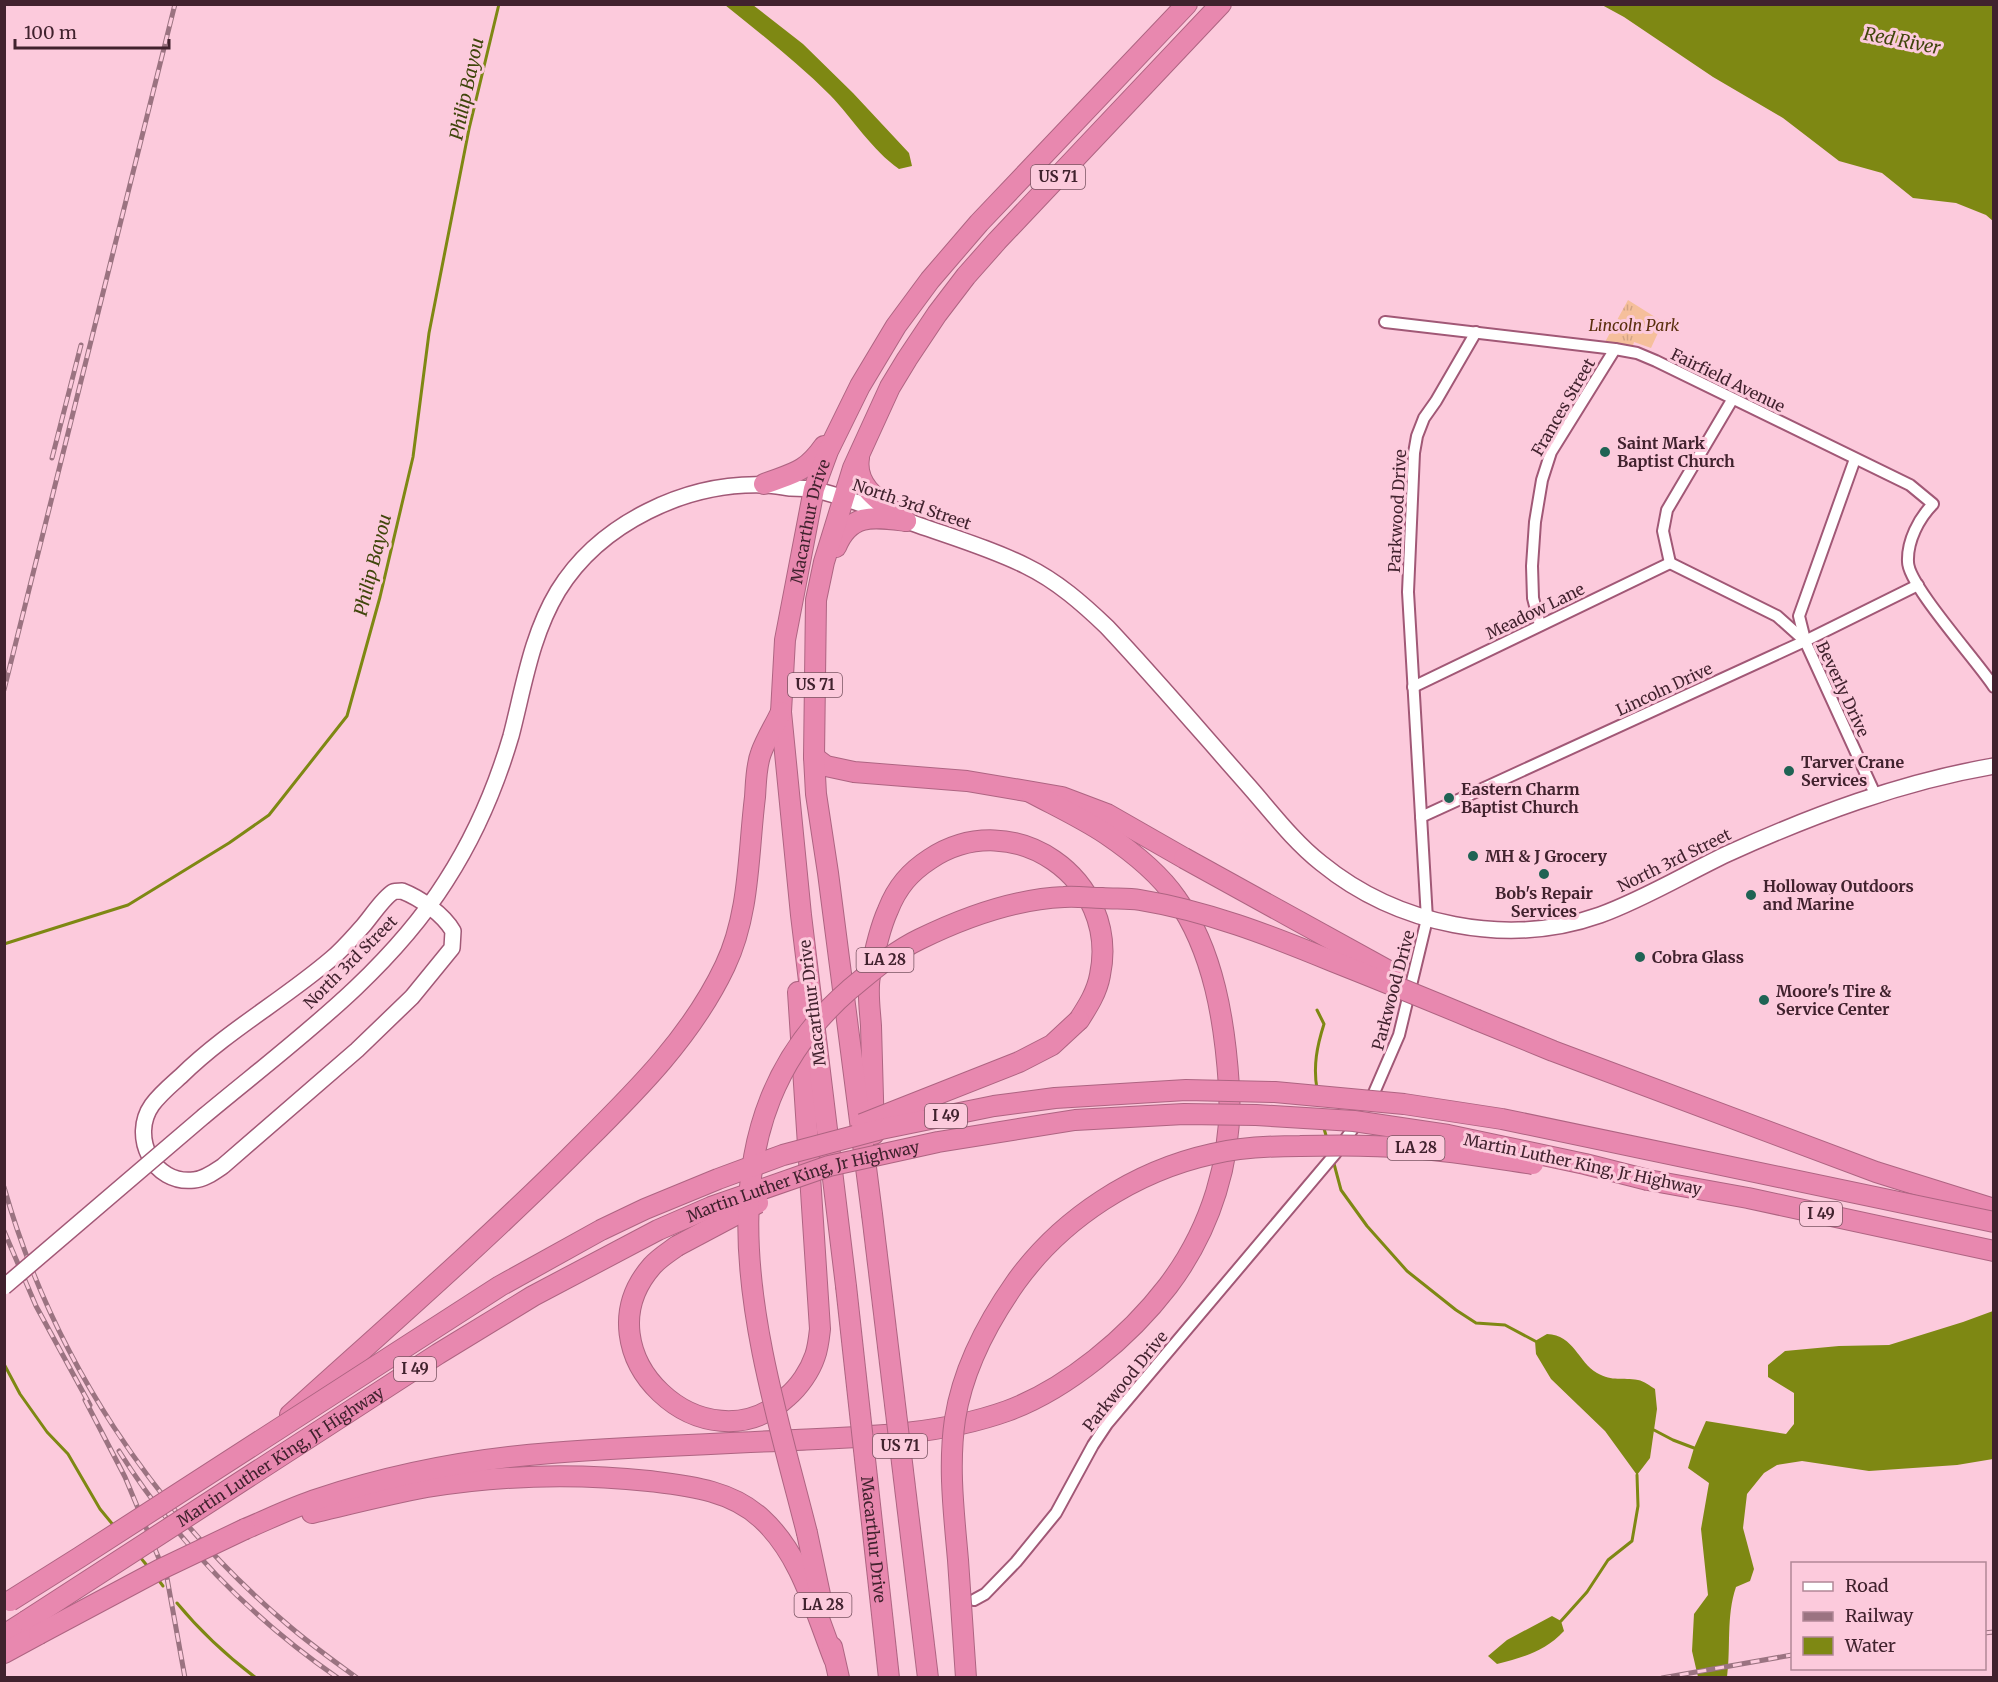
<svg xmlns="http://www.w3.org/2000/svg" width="1998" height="1682" viewBox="0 0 1998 1682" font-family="Merriweather,serif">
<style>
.park{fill:url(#park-tufts)}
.water{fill:#7e8813}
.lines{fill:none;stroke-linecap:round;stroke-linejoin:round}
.stream{stroke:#7e8813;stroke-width:3}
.street-casing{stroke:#a15876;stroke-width:14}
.secondary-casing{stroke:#a15876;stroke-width:18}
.highway-casing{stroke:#ae6482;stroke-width:22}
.street{stroke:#fff;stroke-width:10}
.secondary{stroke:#fff;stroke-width:15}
.highway{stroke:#e888af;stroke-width:20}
.rail-casing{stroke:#9b7381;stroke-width:5}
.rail{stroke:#fccadc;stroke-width:3;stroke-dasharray:9;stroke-linecap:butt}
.secondary-bridge-casing{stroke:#a15876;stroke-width:18;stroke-linecap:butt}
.highway-bridge-casing{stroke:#ae6482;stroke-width:22;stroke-linecap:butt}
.secondary-bridge{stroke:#fff;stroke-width:15}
.highway-bridge{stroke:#e888af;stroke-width:20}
.poi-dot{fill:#1f6354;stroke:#fccadc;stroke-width:2}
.labels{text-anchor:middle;stroke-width:6;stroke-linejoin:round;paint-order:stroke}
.shield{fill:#fccadc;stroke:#795462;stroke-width:1.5}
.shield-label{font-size:15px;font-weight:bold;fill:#41222e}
.park-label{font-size:16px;font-style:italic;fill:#5a2f0d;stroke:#fccadc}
.street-label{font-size:16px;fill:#41222e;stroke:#fccadc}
.poi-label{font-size:16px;font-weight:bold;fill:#41222e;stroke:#fccadc;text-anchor:start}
.water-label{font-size:18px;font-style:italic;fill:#40450b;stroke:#fccadc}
</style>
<defs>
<pattern id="park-tufts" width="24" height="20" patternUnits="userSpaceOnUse" patternTransform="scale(1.5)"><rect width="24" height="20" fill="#f5bf9b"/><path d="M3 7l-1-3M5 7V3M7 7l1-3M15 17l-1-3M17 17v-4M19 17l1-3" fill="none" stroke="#d3a486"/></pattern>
</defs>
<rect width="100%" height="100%" fill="#fccadc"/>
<polygon class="park" points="1628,300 1663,322 1651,348 1634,342 1632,349 1605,342"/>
<g class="water">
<path d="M 725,5 L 753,5 L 803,44 L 853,93 L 909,153 L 912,166 L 899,169 C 872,150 853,119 830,95 C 797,62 761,34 725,5 Z"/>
<polygon points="1602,5 1993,5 1993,221 1986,215 1956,203 1913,198 1882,173 1839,161 1783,118 1713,77 1624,17"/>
<path d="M 1993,1311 L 1993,1459 L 1957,1465 L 1869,1471 L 1802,1461 L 1777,1465 L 1764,1473 L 1747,1494 L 1743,1528 L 1754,1569 L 1750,1581 L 1736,1587 C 1726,1616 1731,1648 1727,1677 L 1698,1677 L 1692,1651 L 1694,1614 L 1708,1595 L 1701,1529 L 1709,1483 L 1688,1468 L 1694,1448 L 1706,1421 L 1786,1434 L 1794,1424 L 1794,1393 L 1768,1377 L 1768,1365 L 1785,1351 L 1839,1346 L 1889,1345 L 1963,1322 Z"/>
<path d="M 1547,1334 C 1574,1335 1578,1362 1597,1373 C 1613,1382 1622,1377 1638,1380 C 1644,1381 1650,1386 1655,1389 L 1657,1409 L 1650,1458 L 1637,1475 L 1605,1431 L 1551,1379 L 1536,1354 L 1535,1341 Z"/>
<path d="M 1552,1616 L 1561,1621 L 1564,1631 C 1544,1652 1524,1657 1497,1664 L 1488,1656 L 1507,1640 Z"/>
</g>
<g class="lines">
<g class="stream">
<polyline points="4,944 128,905 229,843 269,815 347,716 380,597 413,457 429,333 469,129 499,4"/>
<path d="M 1317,1010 L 1324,1024 C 1317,1046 1313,1066 1317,1089"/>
<polyline points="1323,1125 1327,1139"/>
<polyline points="1333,1160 1341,1190 1367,1226 1407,1271 1456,1310 1476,1323 1505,1325 1535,1341"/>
<polyline points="4,1364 20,1394 47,1432 68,1454 100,1509 114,1526"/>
<polyline points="1654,1430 1673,1440 1694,1448"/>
<polyline points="140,1557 149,1568"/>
<polyline points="157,1578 163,1586"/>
<path d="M 177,1603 C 200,1631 227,1656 256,1678"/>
<polyline points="1561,1621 1587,1592 1608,1560 1632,1541 1638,1506 1637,1475"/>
</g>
<g class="street-casing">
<g id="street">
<path d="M 1385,322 L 1615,349 L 1637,353 L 1656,361 L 1910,485 L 1933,504 C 1919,518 1907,541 1908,562 C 1908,585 1978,662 1994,687"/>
<polyline points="1670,563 1777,616 1805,641 1875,794"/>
<polyline points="1670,563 1663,531 1667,510 1732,400"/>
<polyline points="1540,625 1533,598 1532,566 1535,522 1542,480 1551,452 1615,349"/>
<polyline points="1805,640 1799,616 1855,459"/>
<polyline points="1413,687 1670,563"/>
<polyline points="1421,817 1805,641 1918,585"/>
<polyline points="1370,1102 1399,1035 1427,919 1408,592 1414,453 1417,436 1424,418 1436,401 1476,332"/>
<polyline points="974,1600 985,1594 1016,1562 1056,1513 1093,1445 1107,1424 1335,1154 1359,1120"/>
</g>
</g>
<g class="secondary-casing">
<g id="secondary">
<path d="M 402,891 C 420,898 443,914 453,931 L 452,948 L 412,997 L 357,1050 L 223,1166 C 214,1172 205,1179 194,1180 C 153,1185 130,1136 152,1105 C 160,1094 171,1085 181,1076 C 227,1031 283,1000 331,959 C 343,949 353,937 363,926 C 371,917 383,898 393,892 C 395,891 400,891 402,891 Z"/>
<path d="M 204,1116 C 289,1045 386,976 446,881 C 475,836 496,787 511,736 C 524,686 531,636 558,591 C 600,523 686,482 765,485 C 773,485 782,487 790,488 C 799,488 808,488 816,490 C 850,498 885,513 918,525 C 955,538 992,549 1026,566 C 1057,581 1083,604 1107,627 C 1155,678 1200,731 1246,783 C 1270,810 1292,840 1321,863 C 1397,925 1507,948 1600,915 C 1644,899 1685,874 1727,854 C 1813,815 1901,782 1994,766"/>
</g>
</g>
<g class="highway-casing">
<g id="highway">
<path d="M 859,458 C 854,489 885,504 906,521"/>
<path d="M 764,484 C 793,473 805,473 824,446"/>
<path d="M 836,547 C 850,512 875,517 906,521"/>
<polyline points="814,757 826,766 854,772 967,781 1062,797 1107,814 1184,858"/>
<polyline points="1477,1020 1553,1051 1876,1172 1994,1209"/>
<path d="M 874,1134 C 873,1098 872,1062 871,1026 C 870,1010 867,991 870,976 C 874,954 879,930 888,910 C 897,887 910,872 930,859 C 1013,804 1120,879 1100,975 C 1097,992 1088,1006 1079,1020"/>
<polyline points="1648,1180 1748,1198 1994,1251"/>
<polyline points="872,1214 828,873 816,794 814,757 816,600 824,562 853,468 890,387 907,359 937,314 966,276 997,241 1221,4"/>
<path d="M 677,1246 C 669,1252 659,1258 652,1266 C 576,1353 706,1473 787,1397 C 799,1387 810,1371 815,1356 C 818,1348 819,1338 820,1329 L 798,992"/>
<path id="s1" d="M 846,1286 L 801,915 L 781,712 L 785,640 L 814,489 L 828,451 L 860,386 L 896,326 L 930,280 L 979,223 L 1187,4"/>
<path d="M 290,1415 C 384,1330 479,1247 569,1158 C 628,1099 689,1042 725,966 C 750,914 748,853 755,797 C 756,783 756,766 761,753 C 766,739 775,725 781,712"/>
<path d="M 312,1513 C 350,1504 389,1494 427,1487 C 501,1475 574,1473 649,1481 C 689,1486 731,1490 762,1519 C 801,1555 815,1611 834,1659"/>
<path d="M 245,1529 C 269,1519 293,1507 318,1499 C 393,1474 472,1459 551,1453 C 632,1447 714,1444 796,1440 C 866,1437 940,1435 1007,1411 C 1067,1389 1129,1337 1168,1286 C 1211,1229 1233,1159 1229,1087 C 1225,1023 1214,951 1176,898 C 1159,873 1131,851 1106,834 C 1082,818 1056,806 1030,792"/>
<polyline points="807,1533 822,1604"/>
<polyline points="4,1635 26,1621"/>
<polyline points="832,1647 839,1678"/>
<polyline points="4,1653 39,1634"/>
</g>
</g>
<use href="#street" class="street"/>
<use href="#secondary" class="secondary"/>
<use href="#highway" class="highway"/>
<g class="rail-casing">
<g id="rail">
<polyline points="52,458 81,345"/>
<polyline points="4,690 175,4"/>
<path d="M 4,1187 C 52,1357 154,1511 288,1625 C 310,1644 334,1661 357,1678"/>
<polyline points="4,1231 36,1306 90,1405"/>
<polyline points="85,1400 125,1477 167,1578 185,1678"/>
<path d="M 119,1451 C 174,1539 252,1619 338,1678"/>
<polyline points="1984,1633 1994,1632"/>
<polyline points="1662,1678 1792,1655"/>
</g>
</g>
<use href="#rail" class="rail"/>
<g class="secondary-bridge-casing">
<polyline id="secondary-bridge" points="4,1287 204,1116"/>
</g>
<g class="highway-bridge-casing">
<g id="highway-bridge">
<polyline points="1184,858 1396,975"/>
<polyline points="862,1124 1019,1062 1052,1045 1079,1020"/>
<polyline points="872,1214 928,1678"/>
<polyline points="677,1246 758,1203"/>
<path id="s2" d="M 846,1286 L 889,1678"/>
<path d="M 807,1533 C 762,1354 683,1134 849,990 C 872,971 893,952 920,939 C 965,917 1014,899 1064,897 C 1077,896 1090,898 1102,898 C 1115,899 1128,898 1140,900 C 1207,911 1269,935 1332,961 C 1380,980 1429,1000 1477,1020"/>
<polyline points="10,1601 80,1557 500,1286 601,1230 645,1209 718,1179 783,1155 881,1129 994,1106 1055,1098 1186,1090 1275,1092 1404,1104 1502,1119 1994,1222"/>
<path id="s3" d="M 26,1621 L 438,1354 L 533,1296 L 658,1230 L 711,1207 L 829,1166 L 938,1142 L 1075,1120 L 1184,1114 L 1256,1115 L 1354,1121 L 1448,1135 L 1585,1164 L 1648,1180"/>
<polyline points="39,1634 159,1570 245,1529"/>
<path d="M 966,1678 C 963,1639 961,1599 958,1560 C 954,1514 948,1466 955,1419 C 963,1368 987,1323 1016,1282 C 1062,1218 1135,1171 1212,1154 C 1241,1147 1271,1146 1300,1146 C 1337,1145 1374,1145 1412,1148 C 1452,1151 1493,1158 1533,1164"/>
</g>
</g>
<use href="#secondary-bridge" class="secondary-bridge"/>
<use href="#highway-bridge" class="highway-bridge"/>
</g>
<g class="poi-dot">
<circle cx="1605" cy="452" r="6"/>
<circle cx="1789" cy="771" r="6"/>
<circle cx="1449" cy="798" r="6"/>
<circle cx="1473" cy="856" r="6"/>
<circle cx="1544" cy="874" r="6"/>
<circle cx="1751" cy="895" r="6"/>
<circle cx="1640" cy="957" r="6"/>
<circle cx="1764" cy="1000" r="6"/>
</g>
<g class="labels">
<g class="shield">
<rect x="1031" y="165" width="54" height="24" rx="4.5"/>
<rect x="788" y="673" width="54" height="24" rx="4.5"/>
<rect x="856.5" y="948" width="57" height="24" rx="4.5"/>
<rect x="925" y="1104" width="42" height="24" rx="4.5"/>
<rect x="1387.5" y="1136" width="57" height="24" rx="4.5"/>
<rect x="1800" y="1202" width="42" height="24" rx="4.5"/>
<rect x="394" y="1357" width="42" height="24" rx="4.5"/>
<rect x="873" y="1434" width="54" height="24" rx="4.5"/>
<rect x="794.5" y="1593" width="57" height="24" rx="4.5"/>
</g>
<g class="shield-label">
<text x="1058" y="182">US 71</text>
<text x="815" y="690">US 71</text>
<text x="885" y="965">LA 28</text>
<text x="946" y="1121">I 49</text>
<text x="1416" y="1153">LA 28</text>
<text x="1821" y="1219">I 49</text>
<text x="415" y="1374">I 49</text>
<text x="900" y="1451">US 71</text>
<text x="823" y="1610">LA 28</text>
</g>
<g class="park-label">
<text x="1634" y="331">Lincoln Park</text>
</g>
<g class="street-label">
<text transform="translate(1728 380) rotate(26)" y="6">Fairfield Avenue</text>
<text transform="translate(1563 407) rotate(-60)" y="6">Frances Street</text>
<text transform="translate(912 504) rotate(19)" y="6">North 3rd Street</text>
<text transform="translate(1397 511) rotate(-87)" y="6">Parkwood Drive</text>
<text dy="6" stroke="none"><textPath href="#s1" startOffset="771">Macarthur Drive</textPath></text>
<text transform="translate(1535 611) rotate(-26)" y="6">Meadow Lane</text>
<text transform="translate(1664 689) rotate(-25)" y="6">Lincoln Drive</text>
<text transform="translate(1843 689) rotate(65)" y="6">Beverly Drive</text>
<text transform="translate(1674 860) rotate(-26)" y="6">North 3rd Street</text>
<text transform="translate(350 962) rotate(-45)" y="6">North 3rd Street</text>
<text transform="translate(1393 990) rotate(-75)" y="6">Parkwood Drive</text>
<text transform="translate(812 1003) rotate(-97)" y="6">Macarthur Drive</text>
<text transform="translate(1583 1164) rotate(12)" y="6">Martin Luther King, Jr Highway</text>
<text dy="6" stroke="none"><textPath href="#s3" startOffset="897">Martin Luther King, Jr Highway</textPath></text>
<text transform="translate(1125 1381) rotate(-51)" y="6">Parkwood Drive</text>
<text dy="6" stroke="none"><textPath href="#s3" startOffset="303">Martin Luther King, Jr Highway</textPath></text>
<text dy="6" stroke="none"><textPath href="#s2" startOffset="255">Macarthur Drive</textPath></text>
</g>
<g class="poi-label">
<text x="1617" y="449">Saint Mark<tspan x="1617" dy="18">Baptist Church</tspan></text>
<text x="1801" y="768">Tarver Crane<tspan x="1801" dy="18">Services</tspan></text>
<text x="1461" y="795">Eastern Charm<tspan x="1461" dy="18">Baptist Church</tspan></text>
<text x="1485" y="862">MH &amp; J Grocery</text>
<text x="1763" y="892">Holloway Outdoors<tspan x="1763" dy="18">and Marine</tspan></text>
<text x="1544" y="899" text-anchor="middle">Bob's Repair<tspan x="1544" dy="18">Services</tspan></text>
<text x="1652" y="963">Cobra Glass</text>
<text x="1776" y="997">Moore's Tire &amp;<tspan x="1776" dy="18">Service Center</tspan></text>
</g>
<g class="water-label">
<text transform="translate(1902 41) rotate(11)" y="6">Red River</text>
<text transform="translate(467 89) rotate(-78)" y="6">Philip Bayou</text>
<text transform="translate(373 565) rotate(-76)" y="6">Philip Bayou</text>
</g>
</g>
<rect width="1998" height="1682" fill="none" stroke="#41222e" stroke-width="12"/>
<rect x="1791" y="1562" width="195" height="108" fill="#fccadc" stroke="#b18796" stroke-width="1.5"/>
<rect x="1803" y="1582" width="30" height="9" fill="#ffffff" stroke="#b18796" stroke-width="1.5"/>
<text x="1845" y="1592" font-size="18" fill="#41222e">Road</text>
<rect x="1803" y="1612" width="30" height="9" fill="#9b7381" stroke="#b18796" stroke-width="1.5"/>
<text x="1845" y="1622" font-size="18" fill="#41222e">Railway</text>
<rect x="1803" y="1637" width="30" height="18" fill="#7e8813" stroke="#b18796" stroke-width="1.5"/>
<text x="1845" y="1652" font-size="18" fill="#41222e">Water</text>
<path d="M15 39v9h154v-9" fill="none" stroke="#41222e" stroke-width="3"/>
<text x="24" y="39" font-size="18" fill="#41222e" stroke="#fccadc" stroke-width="4.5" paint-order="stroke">100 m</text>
</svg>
